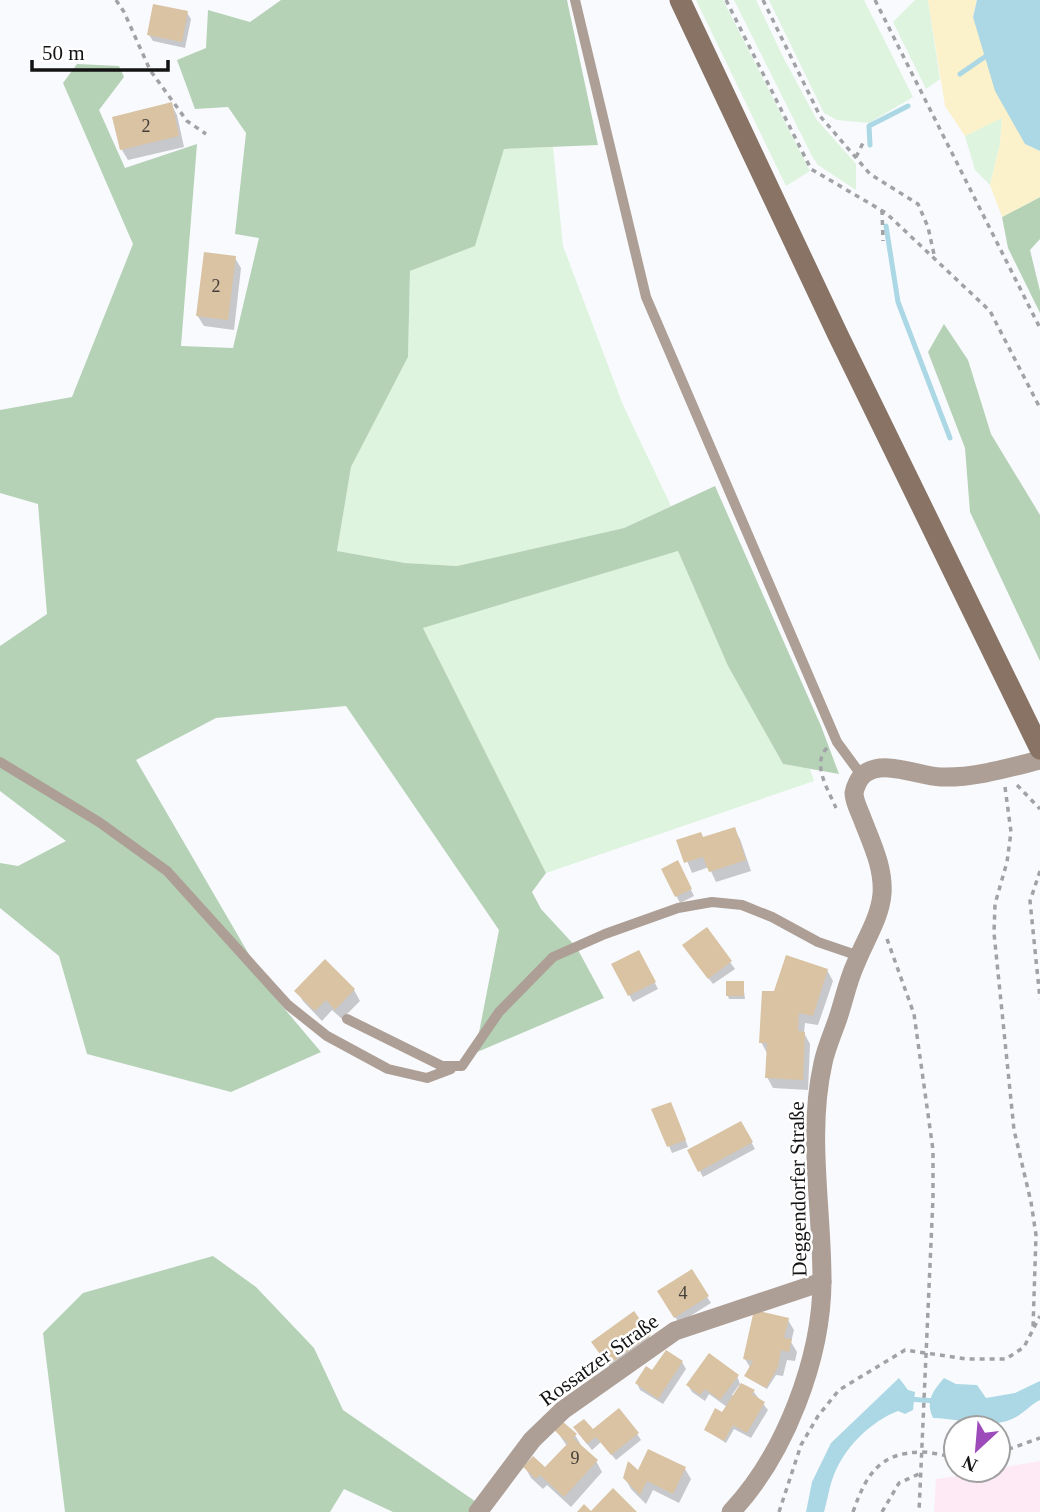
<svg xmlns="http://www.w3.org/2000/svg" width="1040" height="1512" viewBox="0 0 1040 1512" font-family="'Times New Roman',serif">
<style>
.commercial{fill:#fdeaf4}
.green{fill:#def4de}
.forest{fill:#b5d2b6}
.sand{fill:#fbf1cb}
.water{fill:#abd8e4}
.shadow{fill:#0003;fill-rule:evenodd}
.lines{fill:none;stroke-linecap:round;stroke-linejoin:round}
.stream{stroke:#abd8e4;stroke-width:5}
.building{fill:#d9c3a3}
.path{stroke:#a1a2a5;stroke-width:3.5;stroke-dasharray:5 5;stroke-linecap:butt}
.lane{stroke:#ad9f95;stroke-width:10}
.street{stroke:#ad9f95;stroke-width:19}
.secondary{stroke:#887365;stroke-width:21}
.labels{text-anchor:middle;stroke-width:5;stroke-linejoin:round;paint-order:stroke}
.number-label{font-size:18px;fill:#443f38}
.street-label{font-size:21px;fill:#131314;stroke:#fff}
</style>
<rect width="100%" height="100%" fill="#f9fafe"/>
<polygon class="commercial" points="1040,1461 1040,1512 934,1512 936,1479 998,1470 998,1468"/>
<g class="green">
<polygon points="696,0 723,0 810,171 786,186"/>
<polygon points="734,0 756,0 783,57 817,120 856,164 856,190 818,165 812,156"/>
<polygon points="769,0 864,0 913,97 869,123 837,120 824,113"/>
<polygon points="915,0 928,0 940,79 926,89 893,22"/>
<polygon points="1002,117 1000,144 990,185 975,170 965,136"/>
<polygon points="553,147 563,246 623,405 671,506 624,528 457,566 405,563 337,551 351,467 408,357 410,271 475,246 504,149"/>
<polygon points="678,551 728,666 783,764 810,769 814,781 546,873 423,628"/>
</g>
<g class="forest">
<polygon points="281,0 567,0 598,145 504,149 475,246 410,271 408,357 351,467 337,551 405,563 457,566 624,528 715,486 821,726 839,774 783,764 728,666 678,551 423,628 546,873 532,892 541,909 577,948 604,998 475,1053 499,930 346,706 216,718 136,760 272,994 321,1052 231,1092 87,1054 59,956 0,908 0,863 18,866 66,841 0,791 0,646 47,614 38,504 0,493 0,410 72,397 133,244 63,83 77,64 119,66 124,77 99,110 125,168 197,144 181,346 233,348 259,238 235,234 246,133 228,107 195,109 177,60 206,48 208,10 250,22"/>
<polygon points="1040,197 1040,239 1030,250 1040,291 1040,313 1008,248 1002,217"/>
<polygon points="944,324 968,360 991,434 1040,515 1040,661 970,512 965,448 928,352"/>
<polygon points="213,1256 256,1287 314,1348 343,1410 482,1506 478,1512 393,1512 344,1489 330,1512 65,1512 43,1333 83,1293"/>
</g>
<polygon class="sand" points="928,0 977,0 973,17 1025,144 1040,151 1040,197 1002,217 990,185 1000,144 1002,118 965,136 945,106"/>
<g class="water">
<polygon points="977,0 1040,0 1040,151 1025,144 995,91 973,17"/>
<path d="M 899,1378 L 908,1390 L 915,1392 L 913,1410 L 905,1414 L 898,1411 C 872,1421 848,1444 836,1470 C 830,1482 828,1498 824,1512 L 806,1512 L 812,1482 L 831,1443 Z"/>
<path d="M 944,1378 L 956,1384 L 977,1385 L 986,1398 L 1015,1393 L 1040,1381 L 1040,1400 C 1030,1405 1022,1415 1012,1419 C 988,1430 958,1418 933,1418 C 925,1401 933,1391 944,1378 Z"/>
</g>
<g class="shadow">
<polygon points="187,13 191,19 185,48 153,41 149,35"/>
<polygon points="171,104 177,115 184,147 128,160 122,150 114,118"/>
<polygon points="235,258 241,268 234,330 204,326 197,315"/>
<polygon points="734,829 740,839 751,871 716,882 709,867 692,873 679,841 703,839"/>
<polygon points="681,869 694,896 680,903 663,870"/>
<polygon points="706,929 735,969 713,984 688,952"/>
<polygon points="639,952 658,989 633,1002 614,965"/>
<polygon points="325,962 354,990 360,1001 342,1019 332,1010 322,1021 303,1001 297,991"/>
<polygon points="827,970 833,981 818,1025 805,1023 804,1033 810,1044 808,1090 773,1088 767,1077 767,1053 761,1042 775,993"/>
<polygon points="743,983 745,999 729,999 728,996"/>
<polygon points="654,1110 674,1110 688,1147 672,1153"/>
<polygon points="741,1123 755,1149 703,1177 689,1151"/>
<polygon points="691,1272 711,1303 679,1323 659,1292"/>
<polygon points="788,1320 794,1330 791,1342 797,1352 795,1361 787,1360 783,1376 776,1375 767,1389 748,1378 746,1376 751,1369 745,1359"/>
<polygon points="649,1336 653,1342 613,1371 597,1349"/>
<polygon points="682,1362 686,1369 663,1404 640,1390 637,1383 652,1373"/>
<path d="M 737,1376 L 740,1384 L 753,1391 L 768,1410 L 751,1438 L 734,1429 L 726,1443 L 706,1430 L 722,1416 L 727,1407 L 709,1394 L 705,1401 L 692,1392 L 688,1385 ZM 739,1385 L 741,1386 L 736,1397 L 732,1395 Z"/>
<polygon points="556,1430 575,1435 581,1445 580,1447 596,1461 602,1472 571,1507 547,1485 543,1489 531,1478 525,1467 546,1470 567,1446"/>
<polygon points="592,1431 637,1434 641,1440 616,1460 601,1442 592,1450 579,1434"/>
<polygon points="685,1469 691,1479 679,1503 653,1490 646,1504 631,1489 625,1478 638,1473"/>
</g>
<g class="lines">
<g class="stream">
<polyline points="960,74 989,54"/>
<polyline points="870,145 869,126 908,106"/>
<polyline points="886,226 898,302 950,438"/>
<polyline points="908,1399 936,1401"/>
</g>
</g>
<g class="building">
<polygon points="153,4 188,11 182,42 147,35"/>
<polygon points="172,102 179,136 120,150 112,117"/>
<polygon points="204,252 236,256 228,320 196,316"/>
<polygon points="735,827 746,860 709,872 703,857 684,863 676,840 701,832 703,837"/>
<polygon points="678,860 692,889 675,897 661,869"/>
<polygon points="707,927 732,961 708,979 682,945"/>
<polygon points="639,950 656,982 628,996 611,964"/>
<polygon points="786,955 828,969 813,1016 799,1013 798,1031 805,1032 803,1080 765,1078 767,1043 759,1043 762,991 774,991"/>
<polygon points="325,959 355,989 335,1010 326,1000 315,1011 294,991"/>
<rect x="726" y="981" width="18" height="15"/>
<polygon points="671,1102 686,1140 667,1147 651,1109"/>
<polygon points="741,1121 753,1142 698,1172 687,1150"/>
<polygon points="692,1269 709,1296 674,1318 657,1291"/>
<polygon points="754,1310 789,1318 784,1338 792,1339 789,1352 781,1350 778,1367 766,1388 744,1376 753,1361 743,1359"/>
<polygon points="634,1311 651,1335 608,1365 591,1342"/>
<polygon points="666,1350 683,1361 658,1399 635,1383 646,1366 652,1370"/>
<polygon points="709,1353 739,1375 720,1400 705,1389 700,1395 686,1385"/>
<polygon points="741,1383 755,1390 752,1394 765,1402 747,1433 733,1425 724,1441 704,1430 715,1408 722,1412"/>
<polygon points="619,1408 639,1433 611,1455 596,1437 587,1444 573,1427 584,1419 593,1429"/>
<polygon points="562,1421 577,1434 573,1438 598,1460 564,1497 540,1475 536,1479 523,1467 533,1456 545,1467 568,1443 554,1430"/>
<polygon points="648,1449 686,1467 673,1494 647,1481 640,1495 623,1478 628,1461 638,1470"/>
<polygon points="613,1488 637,1512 577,1512 584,1504 591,1511"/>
</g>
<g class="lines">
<g class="path">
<polyline points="116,0 124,12 150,70 187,121 206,134"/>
<polyline points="726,0 811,169 886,213 990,311 1040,408"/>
<polyline points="763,0 820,116 870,174 918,204 928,227 935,259"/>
<polyline points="875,0 1040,328"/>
<polyline points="856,157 864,141"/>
<polyline points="882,210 883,241"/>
<path d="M 827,748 C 811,764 829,791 836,808"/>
<polyline points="1017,785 1040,809"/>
<polyline points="1005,787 1011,832 1007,862 995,904 994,933 1014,1130 1031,1202 1036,1235 1033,1328"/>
<polyline points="1040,871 1030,901 1040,999"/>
<polyline points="887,939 914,1014 933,1150 933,1198 919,1512"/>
<polyline points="998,1450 1012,1448 1040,1438"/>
<polyline points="779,1512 801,1445 818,1416 839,1390 905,1350 967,1359 1006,1359 1024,1347 1040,1316"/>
<path d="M 853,1512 C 866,1475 879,1452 923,1452 C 934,1452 945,1457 956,1456"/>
<polyline points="882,1512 899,1483 921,1473"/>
</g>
<g class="lane">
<polyline points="575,0 646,297 837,742 862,776"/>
<polyline points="0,762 99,822 167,871 288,1005 327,1036 388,1069 427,1078 451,1069"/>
<polyline points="347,1019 442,1066 462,1066 499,1012 553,957 605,934 678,908 712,902 742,905 772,917 818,942 859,956"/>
</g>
<g class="street">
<polyline points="478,1512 532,1440 563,1410 675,1331 822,1282"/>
<path d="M 731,1512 C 785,1455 822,1358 822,1280 C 822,1208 807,1134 823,1063 C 826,1048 833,1033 838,1018 C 844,1000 848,980 856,963 C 865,940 880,918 882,894 C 884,867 871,842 862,818 C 859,810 854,801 854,793 C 855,787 859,778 864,774 C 884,759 918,776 941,777 C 974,778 1008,768 1040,760"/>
</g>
<polyline class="secondary" points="680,0 838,335 1040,749"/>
</g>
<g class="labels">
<g class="number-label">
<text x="146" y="132">2</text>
<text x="216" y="292">2</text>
<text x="683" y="1299">4</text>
<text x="575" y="1464">9</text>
</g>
<g class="street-label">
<text transform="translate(798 1189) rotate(-91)" y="7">Deggendorfer Straße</text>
<text transform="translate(599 1360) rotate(-36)" y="7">Rossatzer Straße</text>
</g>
</g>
<g transform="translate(977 1449) rotate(206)"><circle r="33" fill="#ffffff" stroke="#a1a1a1" stroke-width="2"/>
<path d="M0-5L12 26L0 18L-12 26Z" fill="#9d4bbb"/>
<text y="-10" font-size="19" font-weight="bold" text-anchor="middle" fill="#131314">N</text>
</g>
<path d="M32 60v10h136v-10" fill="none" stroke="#131314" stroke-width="3.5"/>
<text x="42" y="60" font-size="21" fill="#131314" stroke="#ffffff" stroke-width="5" paint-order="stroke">50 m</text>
</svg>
